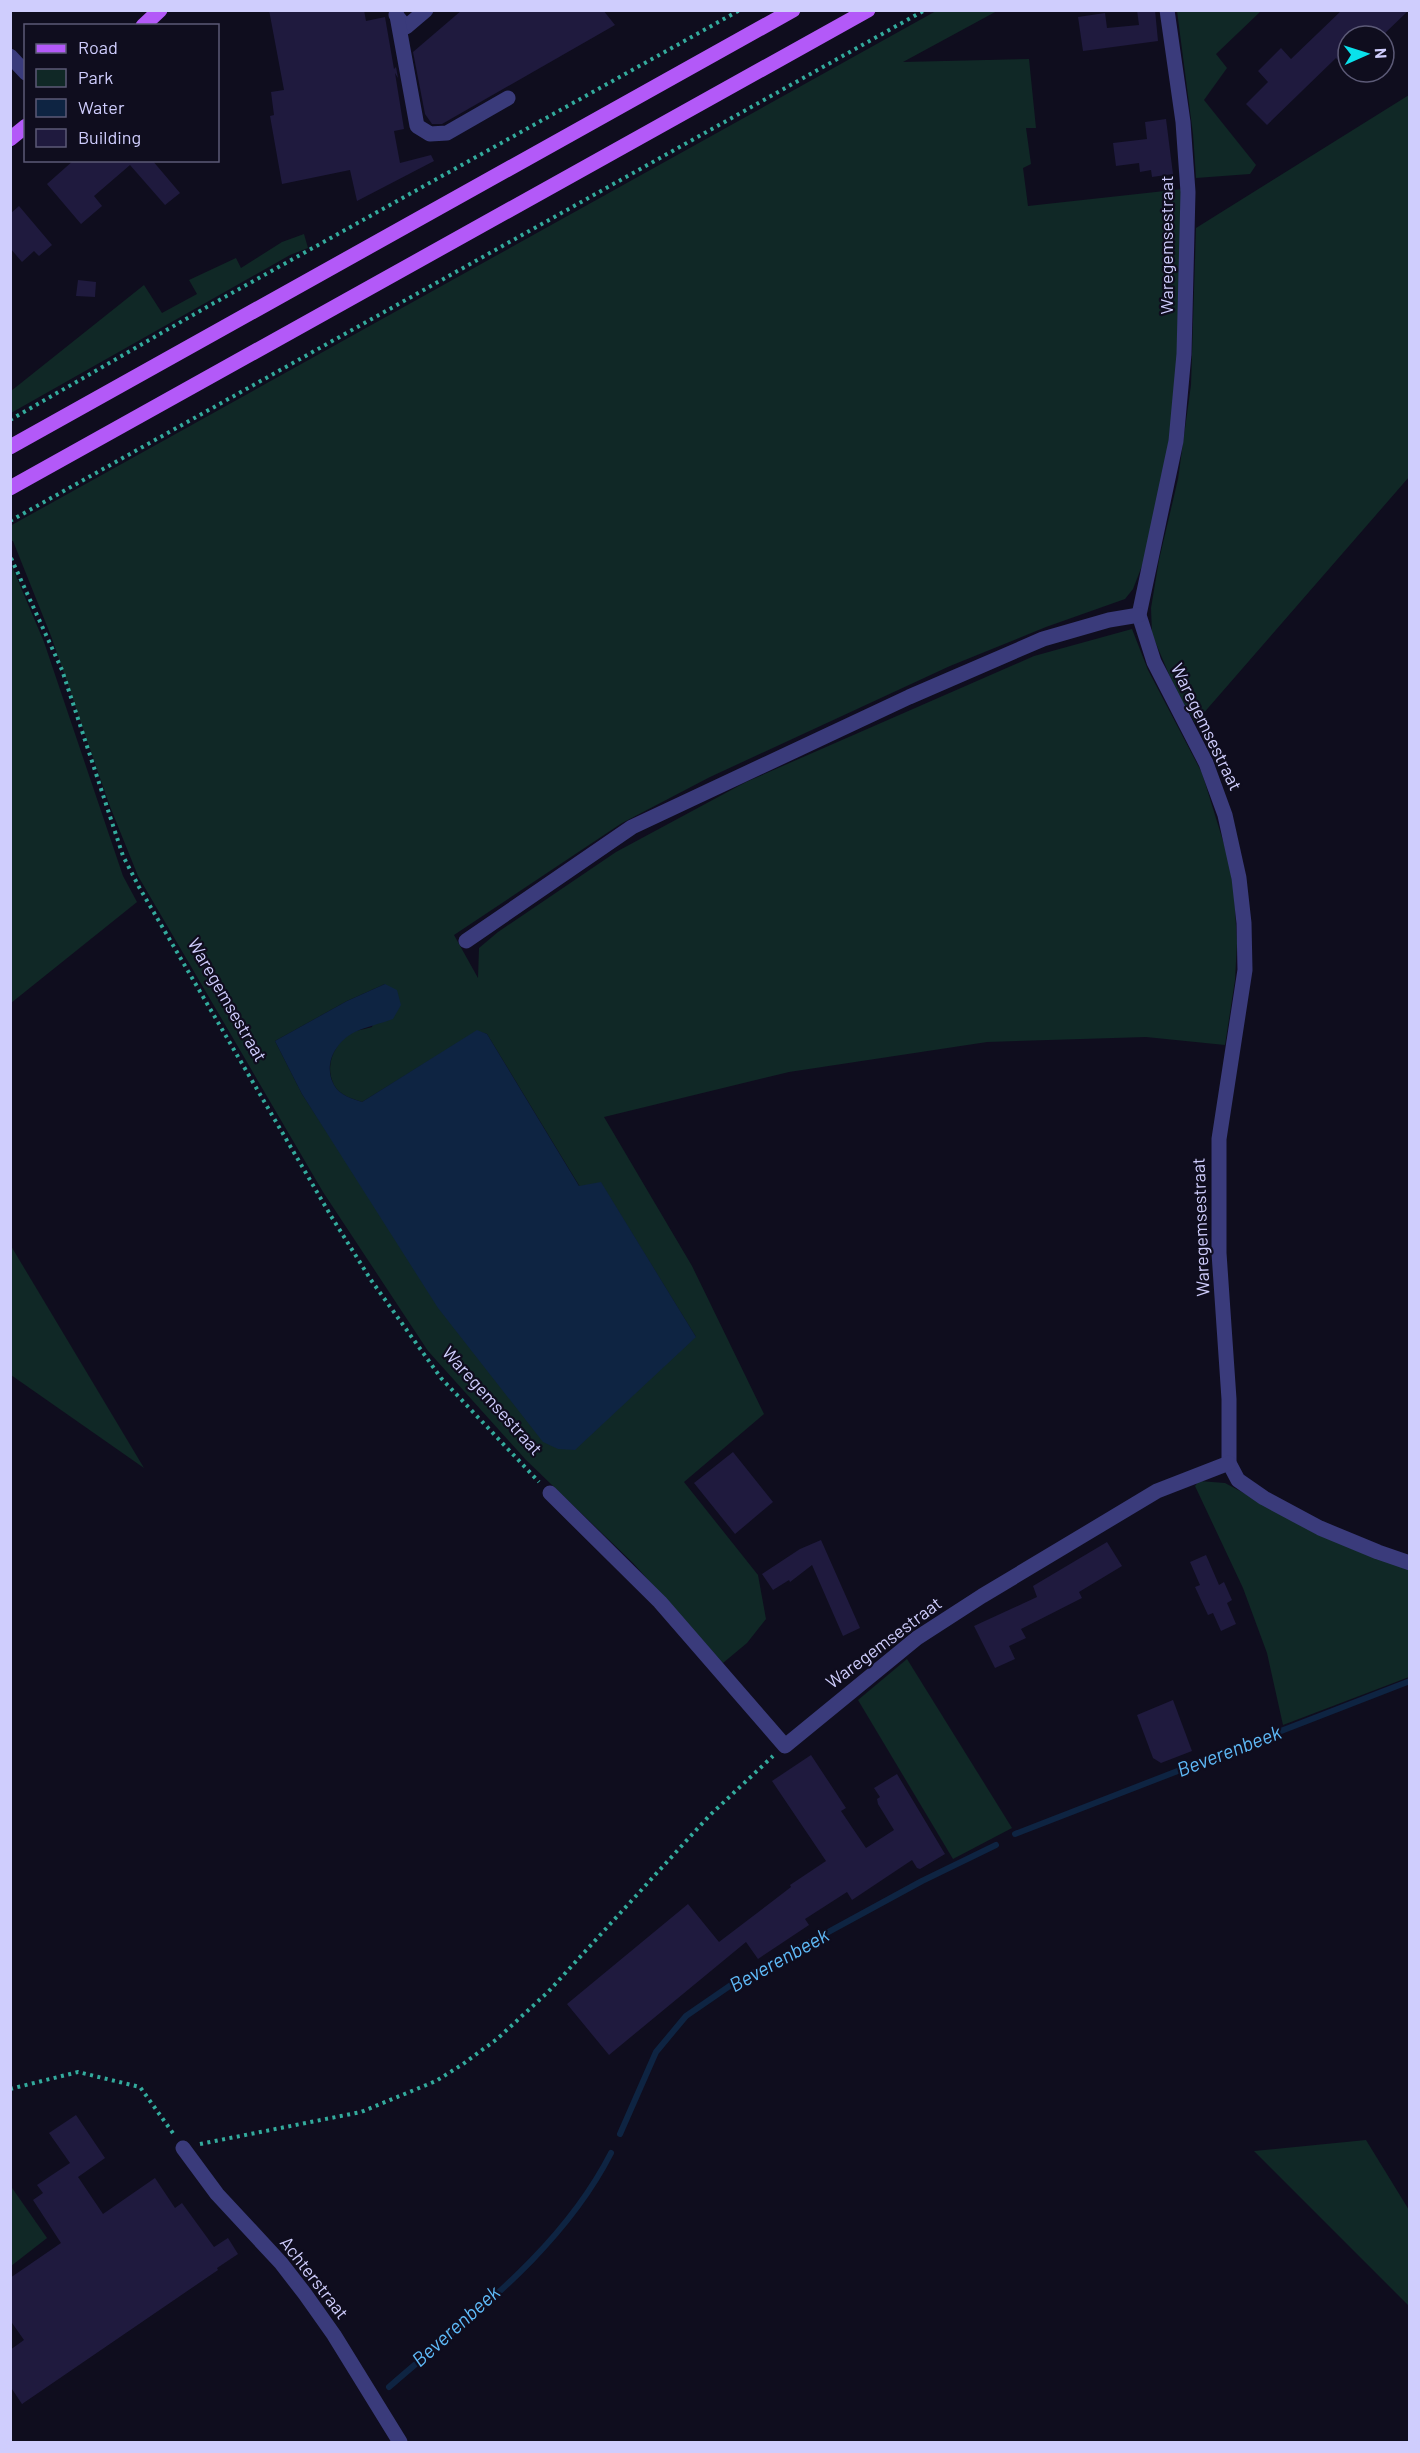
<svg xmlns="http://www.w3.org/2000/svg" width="1420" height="2453" viewBox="0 0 1420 2453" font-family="Barlow,sans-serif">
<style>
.green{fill:#102826;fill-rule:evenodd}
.water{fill:#0e2442}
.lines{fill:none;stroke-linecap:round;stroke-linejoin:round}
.stream{stroke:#0e2442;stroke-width:6}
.building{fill:#1f1a3e}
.path{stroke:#33ab9d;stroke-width:4;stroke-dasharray:3 4.5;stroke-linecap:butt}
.minor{stroke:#3a3b7b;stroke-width:15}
.major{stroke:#b359f8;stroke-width:15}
.labels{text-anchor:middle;stroke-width:4.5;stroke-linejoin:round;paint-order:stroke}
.street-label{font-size:18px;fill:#cfcdfd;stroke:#0f0d1e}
.water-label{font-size:20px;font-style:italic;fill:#5fbaf8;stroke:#0f0d1e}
</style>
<rect width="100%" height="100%" fill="#0f0d1e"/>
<g class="green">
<path d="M 936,11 L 997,11 L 903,62 L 1029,59 L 1036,128 L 1026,128 L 1031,164 L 1023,168 L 1028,206 L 1183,189 L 1175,420 L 1145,558 L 1133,589 L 1125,599 L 1046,627 L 950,666 L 710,777 L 622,823 L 454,935 L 478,978 L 479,948 L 498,932 L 616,852 L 746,782 L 1034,656 L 1132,629 L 1148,670 L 1202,773 L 1228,857 L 1234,891 L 1237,943 L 1235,980 L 1225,1045 L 1146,1037 L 987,1042 L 789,1072 L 604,1117 L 692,1266 L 764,1414 L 684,1482 L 758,1575 L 766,1619 L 747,1643 L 723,1663 L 633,1563 L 526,1460 L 428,1351 L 323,1192 L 138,876 L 109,804 L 51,636 L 13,541 L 11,541 L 10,526 ZM 385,984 L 372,1027 C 366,1029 358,1030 353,1032 C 334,1043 324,1065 334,1085 C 339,1095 353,1099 362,1102 L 477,1031 L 487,1034 L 580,1187 L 601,1183 L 696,1337 L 364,1189 L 302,1094 L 275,1041 L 347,1001 Z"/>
<polygon points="1177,11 1261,11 1216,54 1227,68 1204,100 1256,165 1250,174 1196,178 1193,134"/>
<polygon points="1409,95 1409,477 1195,723 1176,691 1152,634 1151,608 1159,560 1178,479 1191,385 1196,228"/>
<polygon points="304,234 308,248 290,255 11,413 11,391 144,285 162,313 197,294 189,280 236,258 241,268 282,242"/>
<polygon points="11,564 44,642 123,876 137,902 11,1003"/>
<polygon points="11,1246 144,1468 11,1375"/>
<polygon points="1199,1481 1225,1483 1283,1514 1409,1568 1409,1677 1283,1725 1267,1653 1243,1588 1195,1486"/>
<polygon points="907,1659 1012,1828 953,1859 858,1700"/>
<polygon points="1366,2140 1409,2210 1409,2306 1254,2151"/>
<polygon points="10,2185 47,2238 11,2266 10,2266"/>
</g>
<path class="water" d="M 385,984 L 397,990 L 401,1005 L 393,1019 C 383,1023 361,1028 353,1033 C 335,1043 323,1065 334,1085 C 339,1095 353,1099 362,1102 L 477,1030 L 487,1034 L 579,1186 L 601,1182 L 696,1337 L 575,1450 L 558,1449 L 543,1442 L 438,1308 L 302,1094 L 275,1041 L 347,1001 Z"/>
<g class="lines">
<g class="stream">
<polyline points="1015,1834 1410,1681"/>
<polyline points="620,2134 656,2052 686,2016 731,1985 922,1881 996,1845"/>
<path d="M 389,2387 C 470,2316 561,2251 611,2153"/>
</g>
</g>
<g class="building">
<polygon points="269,10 364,10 366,21 385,17 394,69 396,67 398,78 395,73 404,129 394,131 400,163 431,155 434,161 357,201 350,170 282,184 270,116 274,115 271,92 284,90"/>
<polygon points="462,10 603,10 615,25 442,124 432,124 425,114 413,52"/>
<polygon points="1137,10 1155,10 1158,41 1083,51 1078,17 1105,13 1107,28 1139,25"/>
<polygon points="1342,10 1409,10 1382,36 1348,36 1348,71 1336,58 1267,125 1246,104 1268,82 1258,71 1281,48 1291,59"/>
<polygon points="1166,119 1173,174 1152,177 1151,170 1140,172 1139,163 1116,166 1113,143 1147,139 1145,122"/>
<polygon points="74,160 152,160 180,193 165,205 130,165 94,196 102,206 81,224 47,184"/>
<polygon points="19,206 52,245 39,256 34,251 22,262 10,248 10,214"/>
<polygon points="78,280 96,282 95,297 76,296"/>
<polygon points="733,1452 773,1502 735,1534 694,1483"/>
<polygon points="821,1540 860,1628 843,1636 812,1565 790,1582 789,1580 773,1590 762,1574 800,1549"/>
<polygon points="1107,1542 1122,1566 1079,1592 1082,1598 1021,1629 1026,1638 1009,1646 1015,1659 995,1668 974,1626 1037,1597 1033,1586"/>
<polygon points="1206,1555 1219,1585 1224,1582 1232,1600 1227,1603 1236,1624 1221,1631 1213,1613 1208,1615 1195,1587 1200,1585 1190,1562"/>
<polygon points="1173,1700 1192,1751 1161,1763 1153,1758 1137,1715"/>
<polygon points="811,1755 846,1808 841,1811 866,1848 894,1830 878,1804 877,1799 880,1797 874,1788 897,1774 945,1854 920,1869 917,1868 912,1860 852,1900 847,1892 805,1919 809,1925 758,1959 746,1942 609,2055 567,2004 688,1904 719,1942 791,1887 790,1885 826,1861 772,1781"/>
<polygon points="76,2115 105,2158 78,2177 103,2214 155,2178 175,2208 182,2203 214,2247 228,2238 238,2254 217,2268 218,2270 22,2404 10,2386 10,2350 24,2340 10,2320 10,2278 61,2243 33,2200 43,2193 37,2185 70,2163 49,2133"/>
</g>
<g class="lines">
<g class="path">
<polyline points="10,420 205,308 740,10"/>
<polyline points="10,521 925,10"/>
<polyline points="11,558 62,670 123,856 139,887 331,1216 371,1280 441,1378 539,1482"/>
<polyline points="10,2089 78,2072 140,2087 175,2136"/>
<polyline points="200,2144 361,2112 436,2081 463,2064 497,2039 548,1992 709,1816 773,1756"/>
</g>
<g class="minor">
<polyline points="1167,10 1183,122 1188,192 1184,354 1176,441 1139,615 1154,662 1206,763 1225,815 1239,878 1244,923 1245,970 1219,1139 1219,1253 1229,1399 1229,1463 1238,1480 1264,1498 1320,1528 1378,1552 1410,1563"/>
<polyline points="396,15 406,27 426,10"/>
<polyline points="397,16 417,126 430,134 447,133 508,98"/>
<polyline points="10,56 26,73"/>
<polyline points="466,941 632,827 909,697 1043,639 1109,620 1139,615"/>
<polyline points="550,1493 660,1602 785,1746 917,1638 982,1596 1157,1491 1229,1463"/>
<polyline points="183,2148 217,2194 281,2263 305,2294 334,2335 400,2442"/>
</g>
<g class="major">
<polyline points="143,26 160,10"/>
<polyline points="10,139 26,126"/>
<polyline points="10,447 793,10"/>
<polyline points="10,488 868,10"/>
</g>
</g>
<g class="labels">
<g class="street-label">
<text transform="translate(1167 245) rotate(-90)" y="6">Waregemsestraat</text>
<text transform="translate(1206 727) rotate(64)" y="6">Waregemsestraat</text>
<text transform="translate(227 1000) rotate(60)" y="6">Waregemsestraat</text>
<text transform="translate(1201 1227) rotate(-92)" y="6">Waregemsestraat</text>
<text transform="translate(492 1401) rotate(48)" y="6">Waregemsestraat</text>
<text transform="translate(884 1643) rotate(-37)" y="6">Waregemsestraat</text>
<text transform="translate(314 2278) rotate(52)" y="6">Achterstraat</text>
</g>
<g class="water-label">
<text transform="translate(1229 1751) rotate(-21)" y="7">Beverenbeek</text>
<text transform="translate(779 1960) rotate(-29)" y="7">Beverenbeek</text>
<text transform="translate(456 2326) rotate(-42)" y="7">Beverenbeek</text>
</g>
</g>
<rect width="1420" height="2453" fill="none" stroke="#cfcdfd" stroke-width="24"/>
<rect x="24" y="24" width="195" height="138" fill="#0f0d1e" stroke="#5c5a77" stroke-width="1.5"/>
<rect x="36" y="44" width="30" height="9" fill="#b359f8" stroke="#5c5a77" stroke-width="1.5"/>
<text x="78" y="54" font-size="18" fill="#cfcdfd">Road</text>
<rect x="36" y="69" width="30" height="18" fill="#102826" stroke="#5c5a77" stroke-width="1.5"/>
<text x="78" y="84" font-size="18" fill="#cfcdfd">Park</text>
<rect x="36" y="99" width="30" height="18" fill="#0e2442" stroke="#5c5a77" stroke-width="1.5"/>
<text x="78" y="114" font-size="18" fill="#cfcdfd">Water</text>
<rect x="36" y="129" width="30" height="18" fill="#1f1a3e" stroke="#5c5a77" stroke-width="1.5"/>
<text x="78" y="144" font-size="18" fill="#cfcdfd">Building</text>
<g transform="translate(1366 54) rotate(87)"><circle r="28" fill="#0f0d1e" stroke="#5c5a77" stroke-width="1.5"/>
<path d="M0-4.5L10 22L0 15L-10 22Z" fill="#0ae1eb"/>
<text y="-9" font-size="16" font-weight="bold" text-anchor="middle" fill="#cfcdfd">N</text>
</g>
</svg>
